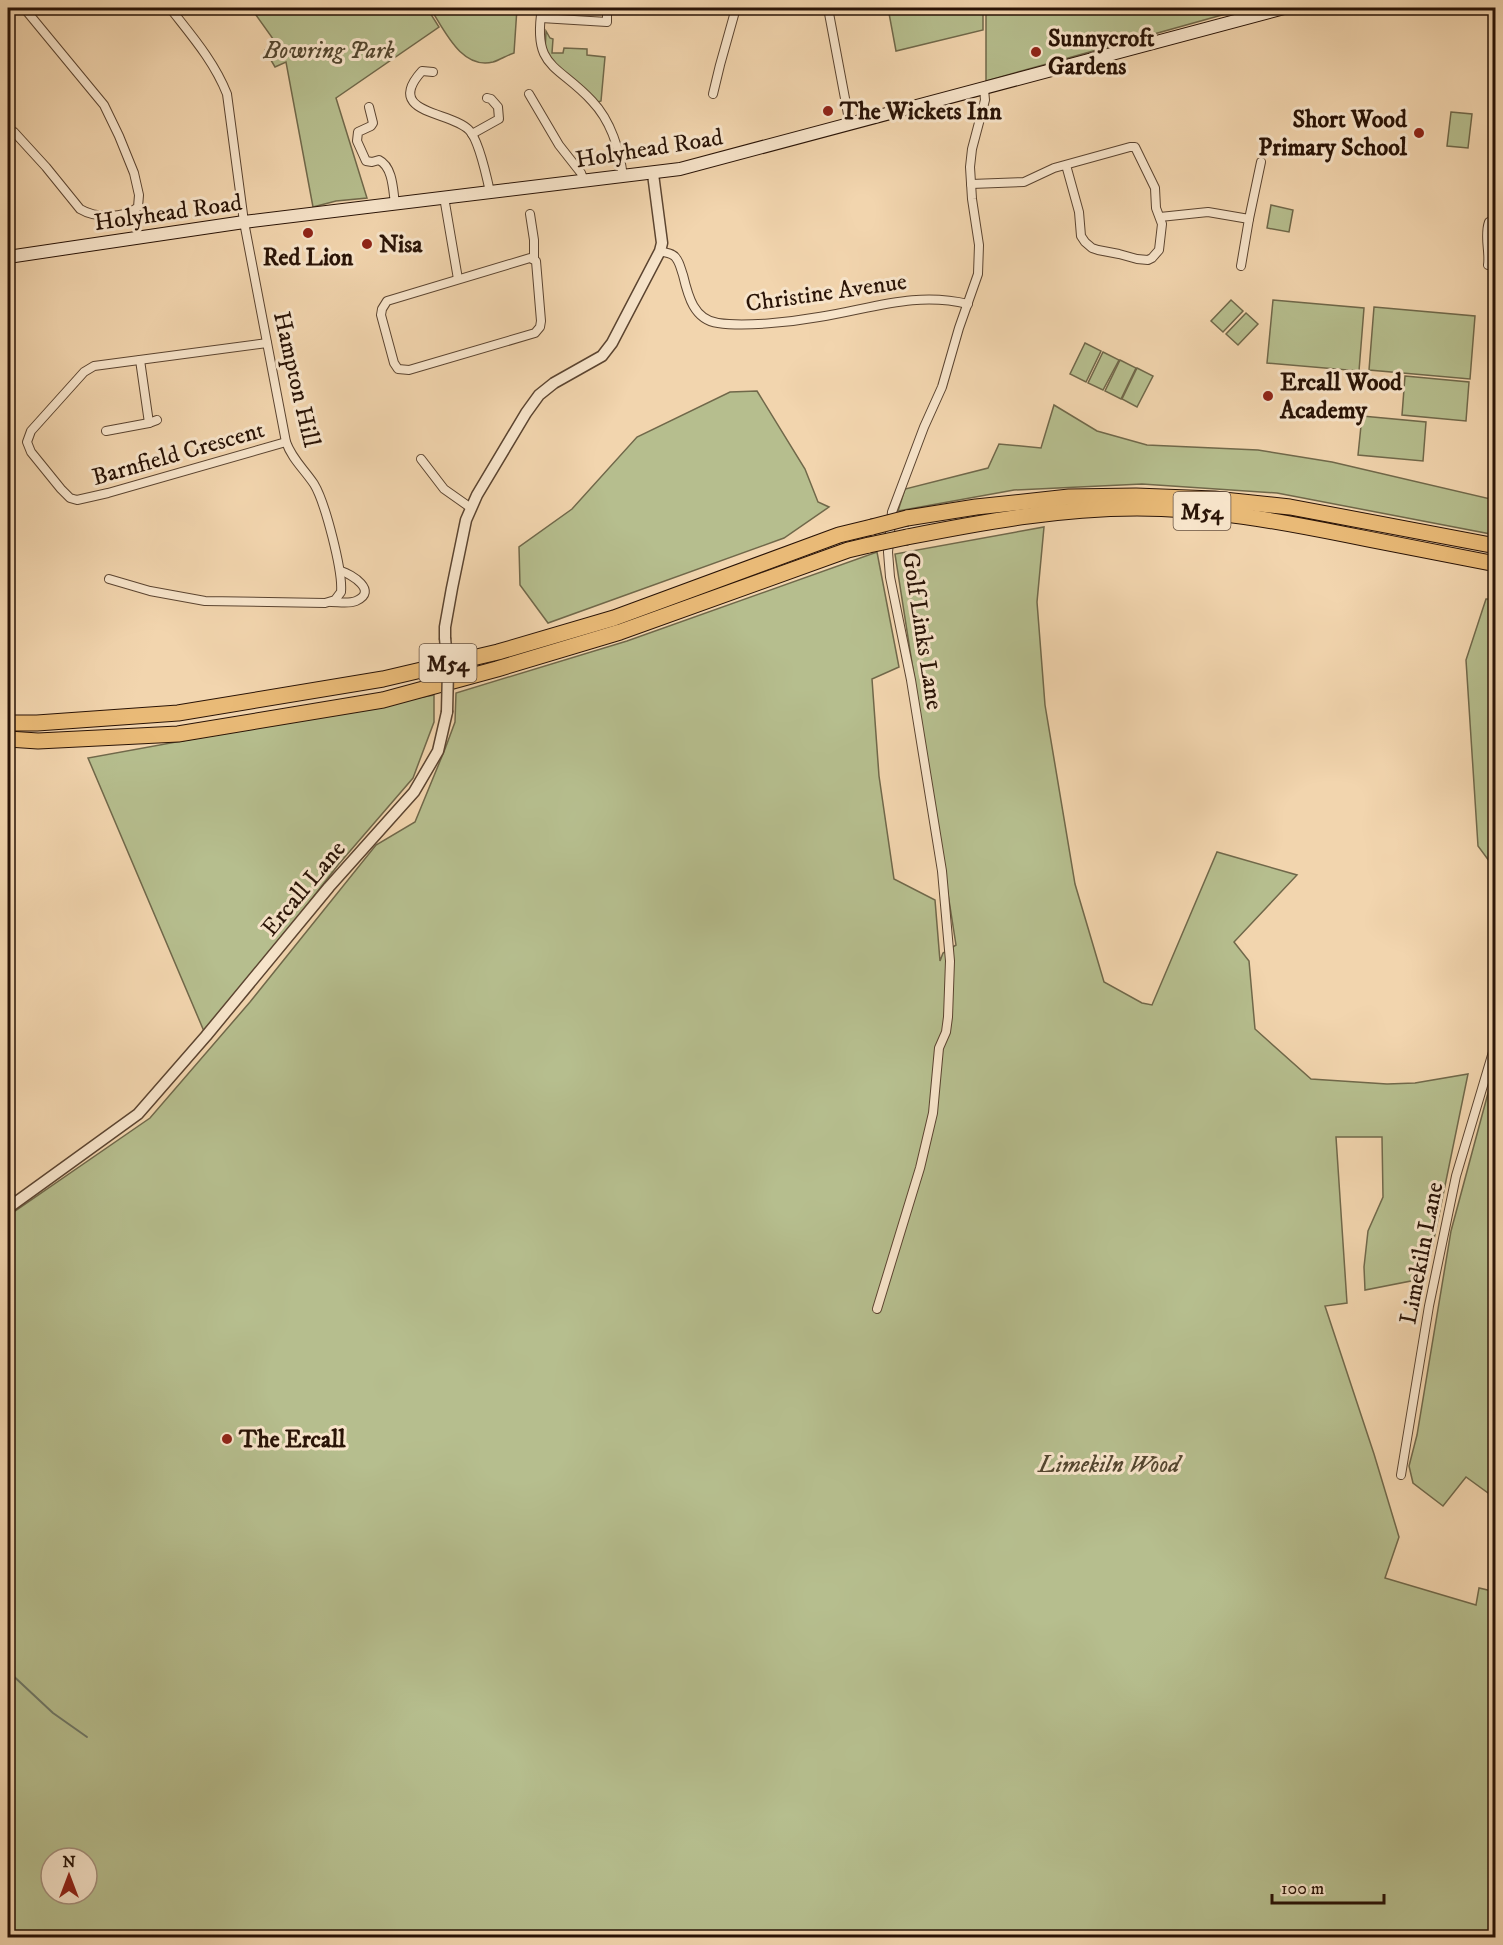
<svg xmlns="http://www.w3.org/2000/svg" width="1503" height="1945" viewBox="0 0 1503 1945" font-family="'IM FELL DW Pica',serif">
<style>
.green{fill:#b6be8e;stroke:#70684a;stroke-width:1.5;fill-rule:evenodd}
.lines{fill:none;stroke-linecap:round;stroke-linejoin:round}
.stream{stroke:#6e7766;stroke-width:2}
.minor-casing{stroke:#5b4430;stroke-width:10}
.tertiary-casing{stroke:#5b4430;stroke-width:13}
.secondary-casing{stroke:#291306;stroke-width:14}
.motorway-casing{stroke:#291306;stroke-width:17}
.minor{stroke:#f7e4ca;stroke-width:8}
.tertiary{stroke:#f7e4ca;stroke-width:10}
.secondary{stroke:#f7e4ca;stroke-width:12}
.motorway{stroke:#e9ba77;stroke-width:15}
.tertiary-bridge-casing{stroke:#5b4430;stroke-width:13;stroke-linecap:butt}
.motorway-bridge-casing{stroke:#291306;stroke-width:17;stroke-linecap:butt}
.tertiary-bridge{stroke:#f7e4ca;stroke-width:10}
.motorway-bridge{stroke:#e9ba77;stroke-width:15}
.poi-dot{fill:#8f2418;stroke:#f7e4ca;stroke-width:2}
.labels{text-anchor:middle;stroke-width:6;stroke-linejoin:round;paint-order:stroke}
.shield{fill:#f7e4ca;stroke:#675241;stroke-width:1.5}
.shield-label{font-size:22px;font-weight:bold;fill:#291306}
.poi-label{font-size:24px;font-weight:bold;fill:#291306;stroke:#f7e4ca;text-anchor:start}
.park-label{font-size:24px;font-style:italic;fill:#53462f;stroke:#f7e4ca}
.street-label{font-size:24px;fill:#291306;stroke:#f7e4ca}
</style>
<rect width="100%" height="100%" fill="#f2d5ae"/>
<filter id="stains"><feTurbulence type="fractalNoise" baseFrequency=".00333" numOctaves="4"/><feColorMatrix values="0 0 0 0 .2 0 0 0 0 .09 0 0 0 0 .02 0 0 0 .5 -.17"/></filter>
<radialGradient id="worn" r=".72"><stop offset=".6" stop-color="#630" stop-opacity="0"/><stop offset="1" stop-color="#630" stop-opacity=".3"/></radialGradient>
<g class="green">
<polygon points="251,8 427,8 439,27 336,98 367,198 336,201 313,207 286,62 275,67 265,50 276,43"/>
<path d="M 430,8 L 517,8 L 514,53 C 507,55 500,60 493,62 C 461,70 444,29 430,8 Z"/>
<polygon points="888,8 983,8 983,30 896,51"/>
<polygon points="986,8 1247,8 986,81"/>
<polygon points="546,31 550,38 553,39 552,53 563,53 564,48 587,49 587,55 605,57 601,101 598,102 560,69 545,52"/>
<polygon points="1451,112 1472,114 1468,148 1447,146"/>
<polygon points="1271,205 1293,210 1289,232 1267,228"/>
<polygon points="1231,300 1243,311 1223,332 1211,321"/>
<polygon points="1273,300 1364,308 1359,371 1267,363"/>
<polygon points="1374,307 1475,316 1470,379 1369,370"/>
<polygon points="1246,313 1258,324 1238,345 1226,334"/>
<polygon points="1085,343 1101,351 1086,382 1070,374"/>
<polygon points="1103,352 1119,360 1103,390 1088,383"/>
<polygon points="1120,360 1136,368 1121,399 1105,391"/>
<polygon points="1137,368 1153,376 1137,407 1122,399"/>
<polygon points="1405,376 1469,382 1466,421 1402,415"/>
<polygon points="757,391 805,469 818,502 829,507 784,538 548,623 520,585 519,547 572,509 637,437 730,392"/>
<polygon points="1054,405 1097,431 1147,445 1258,450 1332,462 1495,500 1496,535 1277,493 1142,484 1014,490 898,511 905,489 988,468 999,444 1041,448"/>
<polygon points="1362,416 1426,422 1423,461 1358,455"/>
<path d="M 1044,527 L 1037,602 L 1045,705 L 1075,884 L 1104,982 L 1142,1003 L 1152,1005 L 1217,852 L 1297,875 L 1234,942 L 1249,961 L 1255,1029 L 1311,1079 L 1387,1084 L 1415,1083 L 1468,1074 L 1426,1278 L 1365,1290 L 1364,1267 L 1368,1231 L 1383,1197 L 1382,1137 L 1336,1137 L 1347,1303 L 1325,1306 L 1374,1454 L 1399,1537 L 1385,1578 L 1476,1605 L 1479,1588 L 1492,1591 L 1495,1562 L 1496,1928 L 1493,1937 L 8,1937 L 8,1216 L 150,1118 L 250,1002 L 376,845 L 415,822 L 445,749 L 455,722 L 456,693 L 627,641 L 877,552 L 899,667 L 872,679 L 879,776 L 894,879 L 935,900 L 940,961 L 943,953 L 956,945 L 895,554 ZM 51,1858 L 87,1858 L 87,1894 L 51,1894 Z"/>
<polygon points="1486,599 1496,599 1495,869 1478,846 1466,660"/>
<polygon points="434,695 434,722 413,778 338,865 206,1036 88,758"/>
<polygon points="1495,1067 1495,1498 1466,1477 1443,1506 1413,1483 1409,1466 1417,1435 1451,1231"/>
</g>
<g class="lines">
<polyline class="stream" points="8,1671 53,1713 87,1737"/>
<g class="minor-casing">
<g id="minor">
<path d="M 542,8 C 532,69 558,64 592,101 C 611,121 620,151 623,177"/>
<polyline points="828,8 850,125"/>
<polyline points="541,18 607,22 607,8"/>
<path d="M 433,72 L 422,71 C 383,114 451,111 469,130 C 478,139 487,178 490,192"/>
<polyline points="529,94 559,145 581,173 584,181"/>
<polyline points="713,94 720,65 736,8"/>
<path d="M 369,107 L 373,123 L 371,126 L 358,132 L 357,141 L 366,161 L 372,162 L 379,160 C 393,167 393,190 395,204"/>
<path d="M 8,130 L 14,132 L 46,167 L 80,209 C 95,218 124,219 138,207 L 139,195 L 134,173 L 119,136 L 104,105 L 24,8"/>
<polyline points="472,134 499,119 498,107 491,99 487,98"/>
<polyline points="971,184 1024,182 1054,168 1130,147 1135,147 1155,188 1156,208 1162,224 1159,250 1152,258 1148,260 1137,259 1119,254 1098,250 1092,248 1085,242 1081,236 1079,212 1066,165"/>
<polyline points="444,197 458,279"/>
<polyline points="530,214 534,240 534,258"/>
<polyline points="1160,217 1208,212 1249,219 1261,162"/>
<path d="M 660,251 C 666,253 673,253 676,258 C 680,263 681,270 683,275 C 688,296 694,320 718,323 C 745,327 791,322 819,317 C 871,309 915,291 968,304"/>
<polygon points="530,258 536,261 541,321 540,327 535,333 409,370 398,369 394,363 381,315 382,309 387,301"/>
<path d="M 1488,265 C 1490,251 1484,236 1489,222 L 1496,218"/>
<polyline points="1241,266 1249,219"/>
<polyline points="267,343 94,366 84,372 31,431 27,442 31,452 61,489 70,498 77,500 108,493 286,442"/>
<polyline points="140,360 149,423"/>
<polyline points="106,431 149,423 157,420"/>
<polyline points="421,459 444,489 471,508"/>
<path d="M 109,579 L 150,591 L 205,601 L 325,603 L 335,600 L 341,592 C 343,571 325,502 314,484 C 304,469 292,459 286,442 L 244,222 L 227,94 C 214,61 191,35 170,8"/>
<path d="M 331,602 C 339,602 349,604 356,601 C 379,591 351,574 341,571"/>
<polyline points="877,1309 920,1168 933,1113 939,1048 946,1032 948,1017 950,961 942,871 911,680 890,577 888,552 892,512 924,427 942,387 959,328 978,274 979,245 972,199 970,167 972,149 985,100 984,89"/>
<polyline points="1401,1475 1429,1306 1456,1176 1496,1042"/>
</g>
</g>
<g class="tertiary-casing">
<g id="tertiary">
<polyline points="445,638 445,627 452,588 466,520 477,495 526,413 539,395 554,383 602,356 612,343 660,251 662,243 653,174"/>
<polyline points="8,1208 138,1114 206,1036 329,887 414,792 438,751 447,712"/>
</g>
</g>
<g class="secondary-casing">
<polyline id="secondary" points="8,257 244,222 680,169 1284,8"/>
</g>
<g class="motorway-casing">
<g id="motorway">
<polyline points="907,518 976,507 1069,497 1136,496 1214,499 1290,507 1496,546"/>
<path d="M 907,537 C 983,522 1059,508 1137,508 C 1208,508 1278,521 1348,535 C 1397,545 1446,554 1496,564"/>
<polyline points="8,723 37,723 178,713 383,679 498,652 614,618 839,535 872,527"/>
<polyline points="8,739 38,741 178,734 383,700 497,669 620,632 848,550 869,545"/>
</g>
</g>
<use href="#minor" class="minor"/>
<use href="#tertiary" class="tertiary"/>
<use href="#secondary" class="secondary"/>
<use href="#motorway" class="motorway"/>
<g class="tertiary-bridge-casing">
<polyline id="tertiary-bridge" points="445,638 448,670 447,712"/>
</g>
<g class="motorway-bridge-casing">
<g id="motorway-bridge">
<polyline points="872,527 907,518"/>
<polyline points="869,545 907,537"/>
</g>
</g>
<use href="#tertiary-bridge" class="tertiary-bridge"/>
<use href="#motorway-bridge" class="motorway-bridge"/>
</g>
<g class="poi-dot">
<circle cx="1036" cy="52" r="6"/>
<circle cx="828" cy="111" r="6"/>
<circle cx="1419" cy="133" r="6"/>
<circle cx="308" cy="233" r="6"/>
<circle cx="367" cy="244" r="6"/>
<circle cx="1268" cy="396" r="6"/>
<circle cx="227" cy="1439" r="6"/>
</g>
<g class="labels">
<g class="shield">
<rect x="1173.5" y="492" width="57" height="38" rx="4.5"/>
<rect x="419.5" y="644" width="57" height="38" rx="4.5"/>
</g>
<g class="shield-label">
<text x="1202" y="519">M54</text>
<text x="448" y="671">M54</text>
</g>
<g class="poi-label">
<text x="1048" y="46">Sunnycroft<tspan x="1048" dy="28">Gardens</tspan></text>
<text x="840" y="119">The Wickets Inn</text>
<text x="1407" y="127" text-anchor="end">Short Wood<tspan x="1407" dy="28">Primary School</tspan></text>
<text x="379" y="252">Nisa</text>
<text x="308" y="265" text-anchor="middle">Red Lion</text>
<text x="1280" y="390">Ercall Wood<tspan x="1280" dy="28">Academy</tspan></text>
<text x="239" y="1447">The Ercall</text>
</g>
<g class="park-label">
<text x="329" y="58">Bowring Park</text>
<text x="1109" y="1472">Limekiln Wood</text>
</g>
<g class="street-label">
<text transform="translate(649 148) rotate(-9)" y="8">Holyhead Road</text>
<text transform="translate(168 212) rotate(-8)" y="8">Holyhead Road</text>
<text transform="translate(826 292) rotate(-8)" y="8">Christine Avenue</text>
<text transform="translate(297 379) rotate(77)" y="8">Hampton Hill</text>
<text transform="translate(178 453) rotate(-16)" y="8">Barnfield Crescent</text>
<text transform="translate(923 631) rotate(81)" y="8">Golf Links Lane</text>
<text transform="translate(303 888) rotate(-50)" y="8">Ercall Lane</text>
<text transform="translate(1421 1253) rotate(-79)" y="8">Limekiln Lane</text>
</g>
</g>
<rect width="1503" height="1945" fill="none" stroke="#f2d5ae" stroke-width="30"/>
<rect x="9" y="9" width="1485" height="1927" fill="none" stroke="#291306" stroke-width="3"/>
<rect x="15" y="15" width="1473" height="1915" fill="none" stroke="#291306" stroke-width="1.5"/>
<g transform="translate(69 1876)"><circle r="28" fill="#f7e4ca" stroke="#a5907c" stroke-width="1.5"/>
<path d="M0-4.5L10 22L0 15L-10 22Z" fill="#8f2418"/>
<text y="-9" font-size="16" font-weight="bold" text-anchor="middle" fill="#291306">N</text>
</g>
<path d="M1272 1894v9h112v-9" fill="none" stroke="#291306" stroke-width="3"/>
<text x="1281" y="1894" font-size="18" fill="#291306" stroke="#f7e4ca" stroke-width="4.5" paint-order="stroke">100 m</text>
<rect width="100%" height="100%" filter="url(#stains)"/>
<rect width="100%" height="100%" fill="url(#worn)"/>
</svg>
